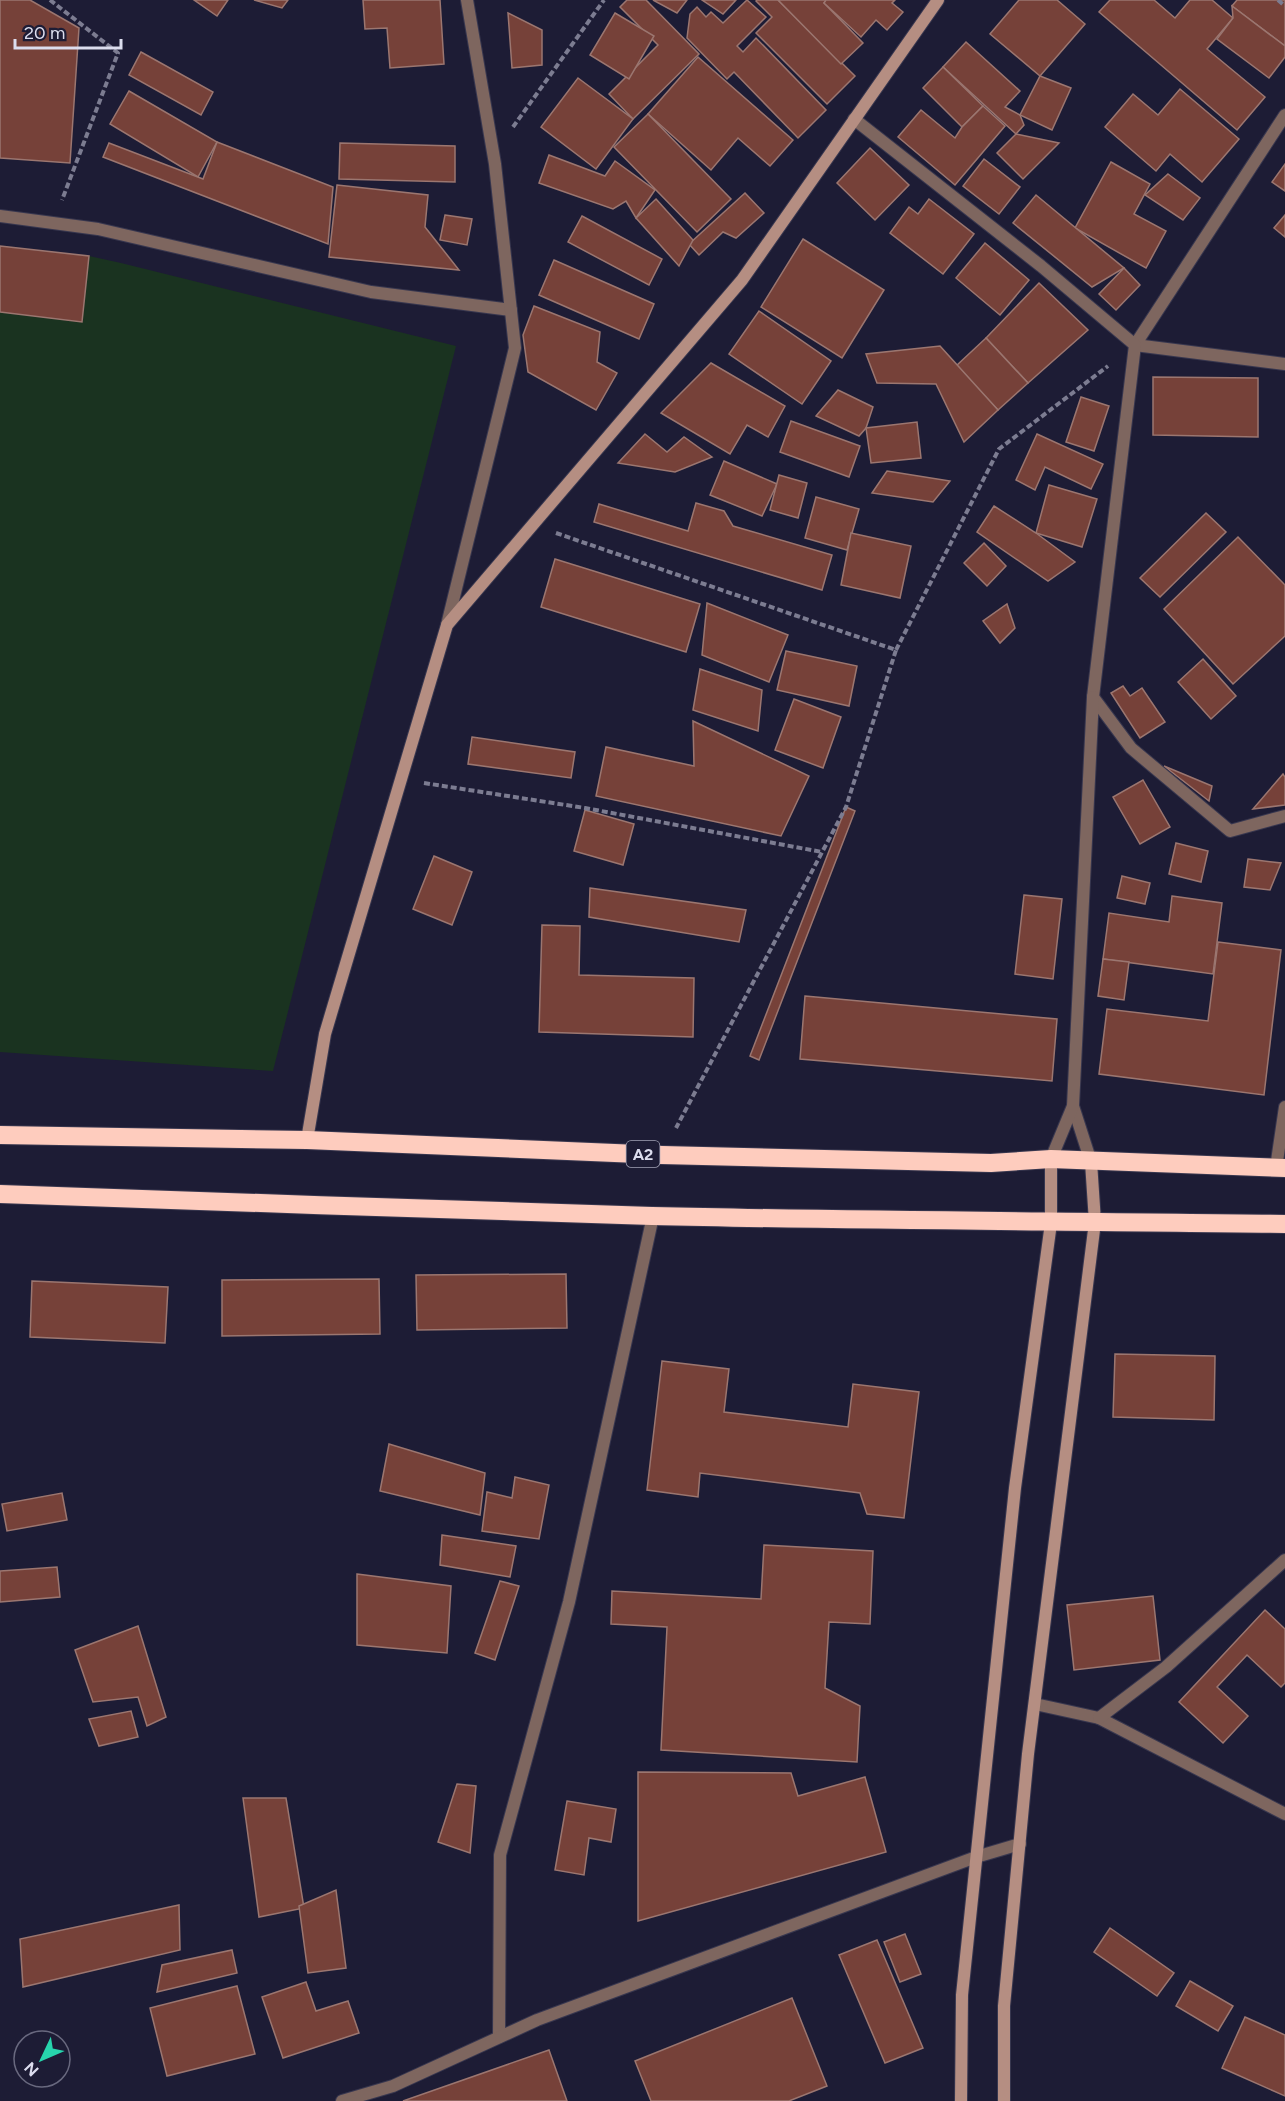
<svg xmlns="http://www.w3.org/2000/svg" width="1285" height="2101" viewBox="0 0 1285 2101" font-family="Figtree,sans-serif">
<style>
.green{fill:#1a3320}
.building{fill:#764139;stroke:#9b7670;stroke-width:1.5}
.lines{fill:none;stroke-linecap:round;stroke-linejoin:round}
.street-casing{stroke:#38374f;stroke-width:14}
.secondary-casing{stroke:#38374f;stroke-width:14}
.highway-casing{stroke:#38374f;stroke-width:20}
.path{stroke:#7c7c91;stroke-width:4;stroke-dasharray:6 3;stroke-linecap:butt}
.street{stroke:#7e665f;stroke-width:12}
.secondary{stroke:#b58e82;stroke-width:12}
.highway{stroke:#feccbe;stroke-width:18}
.labels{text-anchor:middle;stroke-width:6;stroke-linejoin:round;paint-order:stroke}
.shield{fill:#1d1c35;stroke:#a3a3b6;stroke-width:1.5}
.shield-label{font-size:16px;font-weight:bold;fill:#dcddee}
</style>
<rect width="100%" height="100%" fill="#1d1c35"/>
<polygon class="green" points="0,250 89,256 121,263 456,346 273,1071 0,1052"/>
<g class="building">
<polygon points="0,0 30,0 79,28 70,163 0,158"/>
<polygon points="194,0 228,0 217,16"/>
<polygon points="254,0 288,0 282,8"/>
<polygon points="363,0 440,0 444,64 390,68 387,28 365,29"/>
<polygon points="627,0 646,0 699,54 633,119 609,94 658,45 620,7"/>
<polygon points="653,0 687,0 677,13"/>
<polygon points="702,0 736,0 723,14"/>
<polygon points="747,0 766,17 737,46 743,52 756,38 826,110 798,138 734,72 727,79 687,38 690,14 697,7 706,17 711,12 723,23"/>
<polygon points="757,0 778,0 855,76 827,104 756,33 772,17 756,1"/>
<polygon points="778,0 827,0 824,3 863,43 841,64"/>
<polygon points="826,0 895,0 892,3 903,12 887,30 876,20 861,37 824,3"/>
<polygon points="1019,0 1057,0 1085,24 1040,76 990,34"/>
<polygon points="1110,0 1154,0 1175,18 1190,0 1212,0 1233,18 1207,49 1265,97 1237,130 1099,12"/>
<polygon points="1237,0 1285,0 1285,46 1232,6"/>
<polygon points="1232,6 1285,46 1285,57 1269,78 1217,39 1233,18"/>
<polygon points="508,13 542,30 542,65 512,68"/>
<polygon points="615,13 654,36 629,79 590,55"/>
<polygon points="966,42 1020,91 1005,107 1020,115 1024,125 1016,134 943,67"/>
<polygon points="141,52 213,92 201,115 129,75"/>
<polygon points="698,57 793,140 770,166 738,138 711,170 648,114"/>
<polygon points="943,67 983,106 962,127 923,88"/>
<polygon points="1040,76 1071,88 1052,130 1020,115"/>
<polygon points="578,78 633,119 596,169 541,127"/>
<polygon points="1180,89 1239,139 1202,182 1170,154 1156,171 1105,127 1133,94 1158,115"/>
<polygon points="129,91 217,142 198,177 110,124"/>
<polygon points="983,106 1005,126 955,185 898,137 921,110 955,138 962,127"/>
<polygon points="648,114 731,199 697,232 614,147"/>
<polygon points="1016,134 1059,143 1023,179 997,153"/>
<polygon points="217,142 333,187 328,244 103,157 109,143 203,179"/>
<polygon points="340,143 455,146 455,182 339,179"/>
<polygon points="870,148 909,185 875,220 837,183"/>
<polygon points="549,155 605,176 615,161 655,190 636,218 626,201 613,209 539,183"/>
<polygon points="984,159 1020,187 999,214 963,186"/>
<polygon points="1111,162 1150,184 1134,214 1166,231 1146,268 1075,228"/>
<polygon points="1285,164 1285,191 1272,182"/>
<polygon points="1168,174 1200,198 1183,220 1145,195"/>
<polygon points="337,185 428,195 425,227 459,270 329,257"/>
<polygon points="745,193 764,213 736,238 723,232 699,255 689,244"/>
<polygon points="1036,195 1124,268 1092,287 1013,223"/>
<polygon points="656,199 693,240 679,266 636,218"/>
<polygon points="929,199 974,234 943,274 890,233 909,207 918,214"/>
<polygon points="445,215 472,219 467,245 440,240"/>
<polygon points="1285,215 1285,237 1274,228"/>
<polygon points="582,216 662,259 649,285 568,242"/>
<polygon points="803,239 884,290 842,358 761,307"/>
<polygon points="985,243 1029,280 1000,315 956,278"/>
<polygon points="0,246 89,256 82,322 0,312"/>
<polygon points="554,260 654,304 639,339 539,295"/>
<polygon points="1124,268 1140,285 1116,310 1099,294"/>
<polygon points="1039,283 1088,330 1028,383 986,338"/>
<polygon points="534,306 600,332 597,362 617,373 596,410 528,372 523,335"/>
<polygon points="759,311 831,361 802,404 729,354"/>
<polygon points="986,338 1028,383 998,410 956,366"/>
<polygon points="940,346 998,410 964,442 936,384 877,383 866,354"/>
<polygon points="711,363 785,406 768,437 747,425 730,454 661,413"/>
<polygon points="1153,377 1258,378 1258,437 1153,435"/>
<polygon points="838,390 873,407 866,428 859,436 816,416"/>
<polygon points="1081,397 1109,406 1094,451 1066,442"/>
<polygon points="791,421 860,446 849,477 780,452"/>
<polygon points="917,422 921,458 871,463 866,428"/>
<polygon points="645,434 667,452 684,437 712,457 675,472 618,463"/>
<polygon points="1037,434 1103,464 1091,489 1045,467 1035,490 1016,480"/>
<polygon points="724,461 777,484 762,516 710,495"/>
<polygon points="887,471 950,481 933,502 872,493"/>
<polygon points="779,475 807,483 798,518 770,510"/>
<polygon points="1049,485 1097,499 1082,547 1036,533"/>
<polygon points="816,497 859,509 847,550 805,538"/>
<polygon points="696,503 724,511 733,526 832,555 822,590 594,522 599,504 688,531"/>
<polygon points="994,506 1036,533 1075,562 1048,581 977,532"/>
<polygon points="1206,513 1226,532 1160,597 1140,578"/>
<polygon points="851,533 911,546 900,598 841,585"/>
<polygon points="1238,537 1285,585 1285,636 1233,684 1164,609"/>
<polygon points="984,543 1006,566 987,586 964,563"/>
<polygon points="555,559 700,604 686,652 541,607"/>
<polygon points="707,603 788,635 769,682 702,655"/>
<polygon points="1007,604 1015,628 1000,643 983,621"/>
<polygon points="786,651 857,666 849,706 777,690"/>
<polygon points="1203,659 1236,696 1211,719 1178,682"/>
<polygon points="700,669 762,690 758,731 693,710"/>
<polygon points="1123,686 1130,696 1142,688 1165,722 1140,738 1111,693"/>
<polygon points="794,699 841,717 823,768 775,750"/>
<polygon points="693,721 809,776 781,836 596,796 606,747 694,766"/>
<polygon points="472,737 575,752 571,778 468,764"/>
<polygon points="1164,766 1212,786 1209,801"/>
<polygon points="1283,774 1285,777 1285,805 1253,809"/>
<polygon points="1143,780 1170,827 1140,844 1113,797"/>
<polygon points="846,807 855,811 759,1060 750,1056"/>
<polygon points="585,810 634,824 623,865 574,851"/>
<polygon points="1176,843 1208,851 1201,882 1169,874"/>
<polygon points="434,856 472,872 452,925 413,909"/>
<polygon points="1248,859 1281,863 1270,890 1244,887"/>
<polygon points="1122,876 1150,883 1145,904 1117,898"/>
<polygon points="590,888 746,910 739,942 589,917"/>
<polygon points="1024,895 1062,899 1053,979 1015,974"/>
<polygon points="1172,896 1222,903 1213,974 1103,959 1109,913 1169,922"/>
<polygon points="542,925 580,926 579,975 694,978 693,1037 539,1032"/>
<polygon points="1218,942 1281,950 1264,1095 1099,1074 1107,1009 1208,1021"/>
<polygon points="1103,959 1129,962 1124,1000 1098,996"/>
<polygon points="805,996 1057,1019 1052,1081 800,1059"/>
<polygon points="566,1274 567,1328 417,1330 416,1275"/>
<polygon points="379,1279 380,1334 222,1336 222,1280"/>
<polygon points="32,1281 168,1287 165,1343 30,1337"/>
<polygon points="1115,1354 1215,1356 1214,1420 1113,1417"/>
<polygon points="662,1361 729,1369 724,1412 848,1427 853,1384 919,1392 904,1518 867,1514 860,1493 700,1473 698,1497 647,1490"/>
<polygon points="389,1444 485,1473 480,1515 380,1491"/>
<polygon points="515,1477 549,1485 539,1539 482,1531 487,1492 512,1498"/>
<polygon points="62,1493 67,1520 7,1531 2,1504"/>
<polygon points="442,1535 516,1546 510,1577 440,1565"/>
<polygon points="764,1545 873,1551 870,1624 829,1622 825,1688 860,1706 857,1762 661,1750 667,1627 611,1624 612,1591 761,1599"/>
<polygon points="57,1567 60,1597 0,1602 0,1571"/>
<polygon points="357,1574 451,1586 447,1653 357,1645"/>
<polygon points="500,1581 519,1586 495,1660 475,1653"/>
<polygon points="1153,1596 1160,1660 1074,1670 1067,1605"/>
<polygon points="1265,1610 1285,1629 1285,1683 1281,1687 1247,1655 1217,1687 1248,1716 1223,1743 1179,1702"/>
<polygon points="138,1626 166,1717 147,1726 138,1697 93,1702 75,1650"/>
<polygon points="131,1711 138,1737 99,1746 89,1719"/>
<polygon points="638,1772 791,1773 798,1796 865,1777 886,1852 638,1921"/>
<polygon points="457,1784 476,1786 470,1853 438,1842"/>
<polygon points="243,1798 286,1798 304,1908 259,1917"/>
<polygon points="567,1801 616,1809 611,1842 589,1838 584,1875 555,1870"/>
<polygon points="336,1890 346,1968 308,1973 299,1906"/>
<polygon points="179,1905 180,1950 23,1987 20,1939"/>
<polygon points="1110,1928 1174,1973 1157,1996 1094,1952"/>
<polygon points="905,1934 921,1974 900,1982 884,1942"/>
<polygon points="877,1940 923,2048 885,2063 839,1955"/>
<polygon points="232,1950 237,1973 157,1992 162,1965"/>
<polygon points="1190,1981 1233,2006 1218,2031 1176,2006"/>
<polygon points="306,1982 316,2011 348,2001 359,2033 283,2058 262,1997"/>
<polygon points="237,1986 255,2054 167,2076 150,2008"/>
<polygon points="792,1998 827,2086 789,2101 651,2101 635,2061"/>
<polygon points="1245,2017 1285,2035 1285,2096 1222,2068"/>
<polygon points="549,2050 567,2101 403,2101"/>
</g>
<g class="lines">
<g class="street-casing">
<g id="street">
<polyline points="1285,115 1135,345 1285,364"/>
<polyline points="854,119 1041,266 1135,345 1093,697 1131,748 1230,831 1285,816"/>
<polyline points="0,216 98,229 371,292 511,310"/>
<polyline points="447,625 515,348 495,164 467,0"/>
<polyline points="1073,1106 1091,1162"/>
<polyline points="1051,1159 1073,1106 1093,697"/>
<polyline points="1276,1168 1285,1107"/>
<polyline points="1035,1704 1099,1718 1285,1814"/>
<polyline points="1099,1718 1166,1667 1285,1560"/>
<polyline points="499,2037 500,1855 569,1602 653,1216"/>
<polyline points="342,2101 393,2086 537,2020 976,1857 1020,1844"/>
</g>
</g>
<g class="secondary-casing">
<g id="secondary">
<polyline points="307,1140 325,1034 447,625 742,280 938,0"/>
<polyline points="961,2101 962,1995 1015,1488 1051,1223 1051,1159"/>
<polyline points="1004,2101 1004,2006 1028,1754 1095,1222 1091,1162"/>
</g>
</g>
<g class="highway-casing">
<g id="highway">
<polyline points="0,1135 307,1140 662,1155 991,1163 1051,1159 1285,1168"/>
<path d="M 0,1194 C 217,1201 435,1210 652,1216 C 863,1221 1074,1221 1285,1224"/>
</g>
</g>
<g class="path">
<polyline points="50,0 118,53 62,200"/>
<polyline points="1278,0 1285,6"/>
<polyline points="513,127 604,0"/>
<polyline points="556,533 896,650 846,807 676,1128"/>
<polyline points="896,650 999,449 1108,366"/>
<polyline points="424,783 585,808 822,852"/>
</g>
<use href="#street" class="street"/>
<use href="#secondary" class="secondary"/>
<use href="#highway" class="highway"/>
</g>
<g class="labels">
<rect class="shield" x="626.5" y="1141" width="33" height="26" rx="4.5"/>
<g class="shield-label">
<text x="643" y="1160">A2</text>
</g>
</g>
<g transform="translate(42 2059) rotate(226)"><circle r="28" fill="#1d1c35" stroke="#69697f" stroke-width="1.5"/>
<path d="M0-4.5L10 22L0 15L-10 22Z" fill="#27d5ad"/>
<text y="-9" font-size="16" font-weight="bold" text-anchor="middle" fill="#dcddee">N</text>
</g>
<path d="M15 39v9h106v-9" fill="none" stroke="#dcddee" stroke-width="3"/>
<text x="24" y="39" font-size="18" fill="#dcddee" stroke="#1d1c35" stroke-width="4.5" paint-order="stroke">20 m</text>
</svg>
